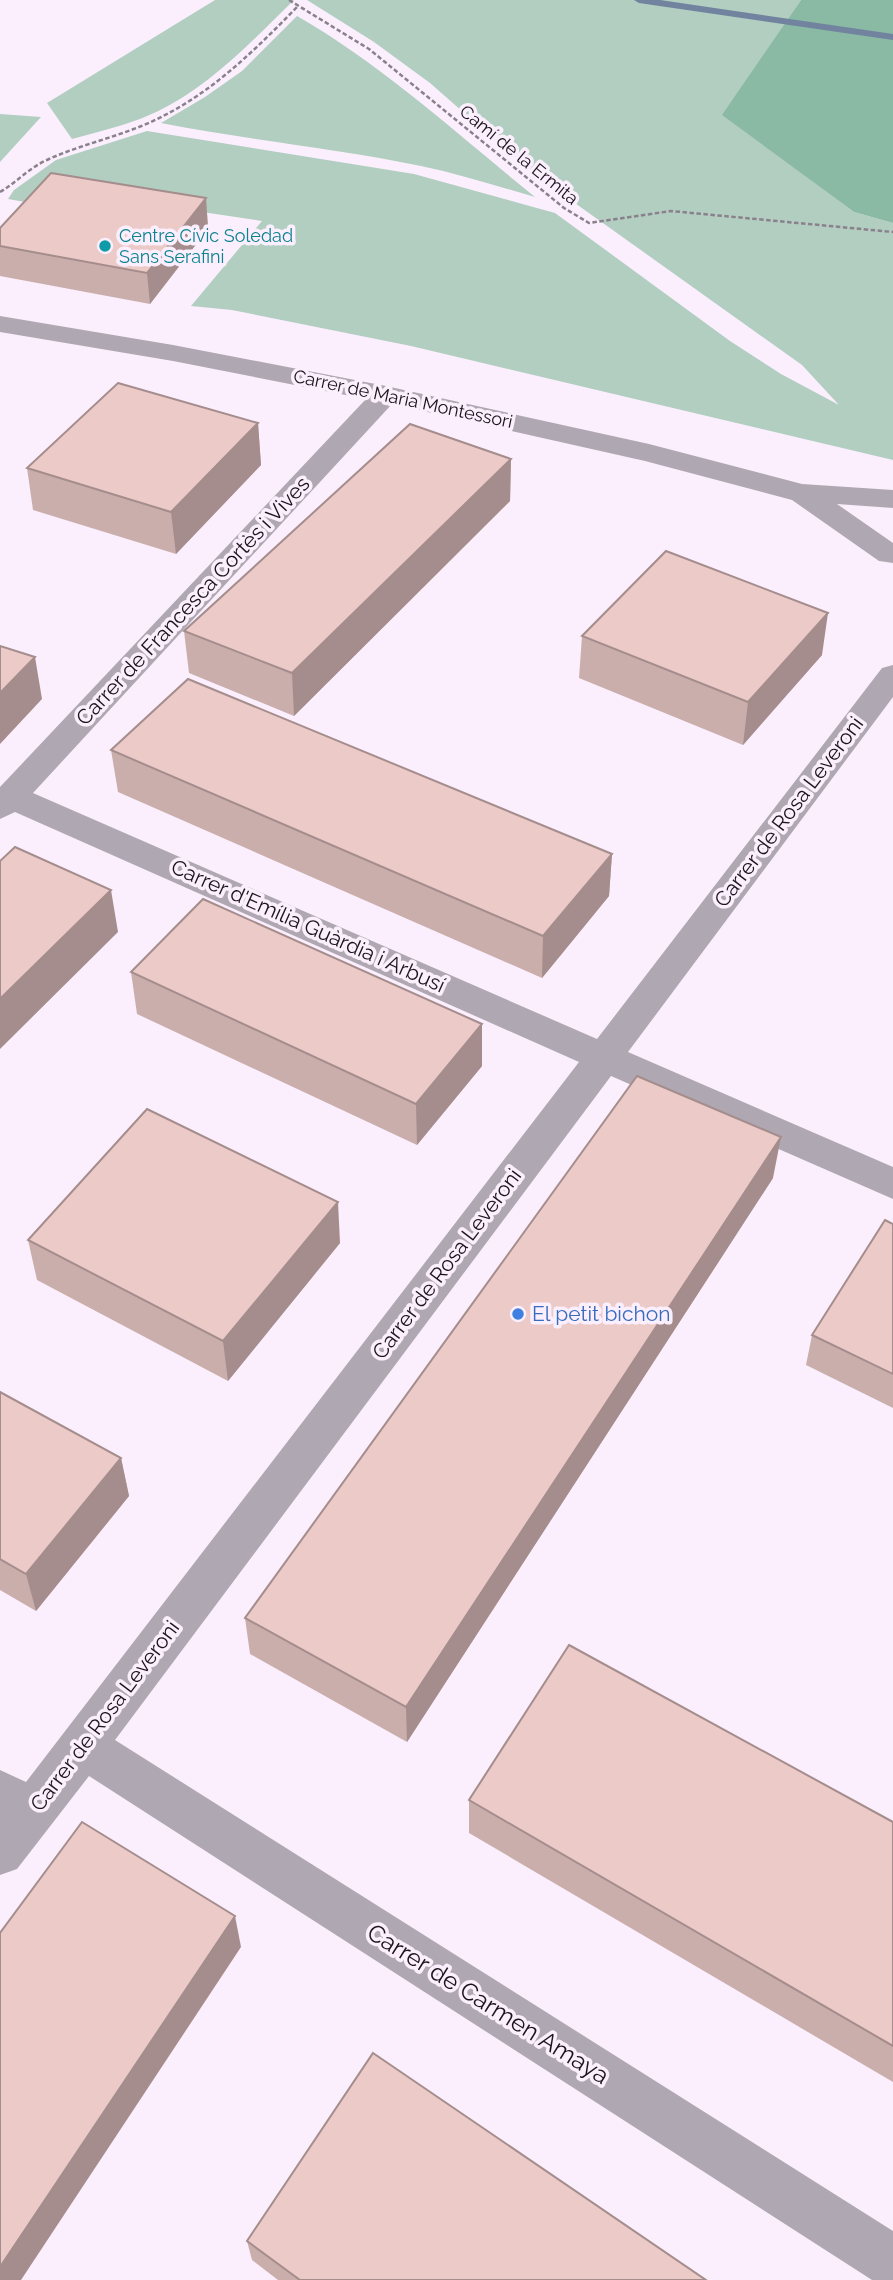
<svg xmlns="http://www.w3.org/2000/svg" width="893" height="2280" viewBox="0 0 893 2280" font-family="Raleway,sans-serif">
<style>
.green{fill:#b1cec0}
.forest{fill:#8ab9a4}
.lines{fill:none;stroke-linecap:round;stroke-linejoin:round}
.stream{fill:#71839e;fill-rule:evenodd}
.path{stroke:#8a818c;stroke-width:2.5;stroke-dasharray:4.5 2.5;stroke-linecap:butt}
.street{fill:#afa8b2;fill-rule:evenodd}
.wall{fill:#caaeac}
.shaded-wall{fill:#a48d8c}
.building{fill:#ebcac8;stroke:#a48d8c;stroke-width:2}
.culture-dot{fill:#0f9aa8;stroke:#fbeffd;stroke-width:2.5}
.shop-dot{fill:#3f7fe0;stroke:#fbeffd;stroke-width:2.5}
.labels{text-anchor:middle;stroke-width:7;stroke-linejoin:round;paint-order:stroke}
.far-street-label{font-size:18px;fill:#1b141c;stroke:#fbeffd}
.far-culture-label{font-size:18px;fill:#0d838f;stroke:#fbeffd;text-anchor:start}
.street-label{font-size:21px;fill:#1b141c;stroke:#fbeffd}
.shop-label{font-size:21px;fill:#366cbe;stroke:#fbeffd;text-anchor:start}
.near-street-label{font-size:24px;fill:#1b141c;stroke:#fbeffd}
</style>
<rect width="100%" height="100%" fill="#fbeffd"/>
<g class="green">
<path d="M 215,0 L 294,0 C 248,45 201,96 140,119 C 118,127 94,133 72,139 L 47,103 Z"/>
<polygon points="307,0 801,0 723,115 854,212 893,223 893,460 411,346 232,310 191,306 262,221 60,191 25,202 8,199 14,190 56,160 147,131 414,174 555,213 730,341 781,374 839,405 802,365 579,206 512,155 430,83 374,42"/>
<path d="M 297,16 C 384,66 457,134 535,197 C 497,186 459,174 421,166 C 335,148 247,140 161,123 L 205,97 L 242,71 Z"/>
<polygon points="0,114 41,117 0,162"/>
</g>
<polygon class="forest" points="801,0 893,0 893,223 854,212 722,115"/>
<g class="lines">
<polygon class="stream" points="634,0 660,0 893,34 893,40 639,3"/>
<g class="path">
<polyline points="289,0 369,49 564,208 589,223 671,211 893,232"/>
<path d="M 0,192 C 17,182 30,167 49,159 C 87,142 128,135 165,115 C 216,89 258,47 298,6"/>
</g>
<polygon class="street" points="0,316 173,345 386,386 649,444 802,484 893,490 893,508 837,504 893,543 893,563 879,561 792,500 645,461 392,404 33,793 597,1039 882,668 893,665 893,697 628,1052 893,1167 893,1199 611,1076 115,1740 893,2231 893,2280 872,2280 89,1776 17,1869 0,1875 0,1770 26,1782 579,1062 15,812 0,819 0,787 366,399 173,361 0,332"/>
</g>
<g class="wall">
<polygon points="206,198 208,229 150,304 0,276 0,228"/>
<polygon points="258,423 261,465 176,554 33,510 27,468"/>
<polygon points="511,459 510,501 294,716 189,673 184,631"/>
<polygon points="582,636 822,655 743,745 579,678"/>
<polygon points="111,750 612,854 609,896 542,978 118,792"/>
<polygon points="131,972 482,1024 482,1066 417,1145 137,1014"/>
<polygon points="773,1178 407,1742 250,1654 245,1618"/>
<polygon points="893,1224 893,1408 806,1365 812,1335"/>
<polygon points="28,1240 340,1243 228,1381 37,1280"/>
<polygon points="0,1392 121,1458 129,1496 36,1611 0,1590"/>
<polygon points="469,1800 893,1822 893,2082 469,1833"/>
<polygon points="247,2241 706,2280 278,2280 252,2260"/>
</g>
<g class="shaded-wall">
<polygon points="206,198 208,229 150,304 147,273"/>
<polygon points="258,423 261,465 176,554 171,512"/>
<polygon points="511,459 510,501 294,716 292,673"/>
<polygon points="828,613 822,655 743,745 748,702"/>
<polygon points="35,657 42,699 0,744 0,693"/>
<polygon points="612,854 609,896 542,978 543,936"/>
<polygon points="111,890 118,932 0,1049 0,999"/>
<polygon points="482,1024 482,1066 417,1145 416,1104"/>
<polygon points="781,1137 773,1178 407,1742 406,1707"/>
<polygon points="338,1202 340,1243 228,1381 223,1341"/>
<polygon points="121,1458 129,1496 36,1611 26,1574"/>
<polygon points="235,1916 241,1947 21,2280 0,2280 0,2267"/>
</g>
<g class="building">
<polygon points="51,173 206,198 147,273 0,246 0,228"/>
<polygon points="118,383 258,423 171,512 27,468"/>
<polygon points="410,424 511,459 292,673 184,631"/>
<polygon points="666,551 828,613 748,702 582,636"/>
<polygon points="0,646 35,657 0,693"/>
<polygon points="188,679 612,854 543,936 111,750"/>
<polygon points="15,847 111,890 0,999 0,861"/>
<polygon points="203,899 482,1024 416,1104 131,972"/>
<polygon points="637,1076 781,1137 406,1707 245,1618"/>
<polygon points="147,1109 338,1202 223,1341 28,1240"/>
<polygon points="885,1220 893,1224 893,1374 812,1335"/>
<polygon points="0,1392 121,1458 26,1574 0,1559"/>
<polygon points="569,1645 893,1822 893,2046 469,1800"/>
<polygon points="82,1822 235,1916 0,2267 0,1933"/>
<polygon points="373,2053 706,2280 300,2280 247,2241"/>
</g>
<circle class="culture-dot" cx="105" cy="246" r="7"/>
<circle class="shop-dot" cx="518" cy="1314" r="7"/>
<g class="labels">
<g class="far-street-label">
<text transform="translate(519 155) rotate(39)" y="6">Camí de la Ermita</text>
<text transform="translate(403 399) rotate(12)" y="6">Carrer de Maria Montessori</text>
</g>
<g class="far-culture-label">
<text x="119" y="242">Centre Cívic Soledad<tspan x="119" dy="21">Sans Serafini</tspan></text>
</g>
<g class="street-label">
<text transform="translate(193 601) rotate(-47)" y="7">Carrer de Francesca Cortès i Vives</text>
<text transform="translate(789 812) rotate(-53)" y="7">Carrer de Rosa Leveroni</text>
<text transform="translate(308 926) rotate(24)" y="7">Carrer d'Emília Guàrdia i Arbusí</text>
<text transform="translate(447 1264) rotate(-53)" y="7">Carrer de Rosa Leveroni</text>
<text transform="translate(105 1716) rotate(-53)" y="7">Carrer de Rosa Leveroni</text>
</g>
<g class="shop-label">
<text x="532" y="1321">El petit bichon</text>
</g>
<g class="near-street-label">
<text transform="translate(488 2004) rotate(32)" y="8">Carrer de Carmen Amaya</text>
</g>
</g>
</svg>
